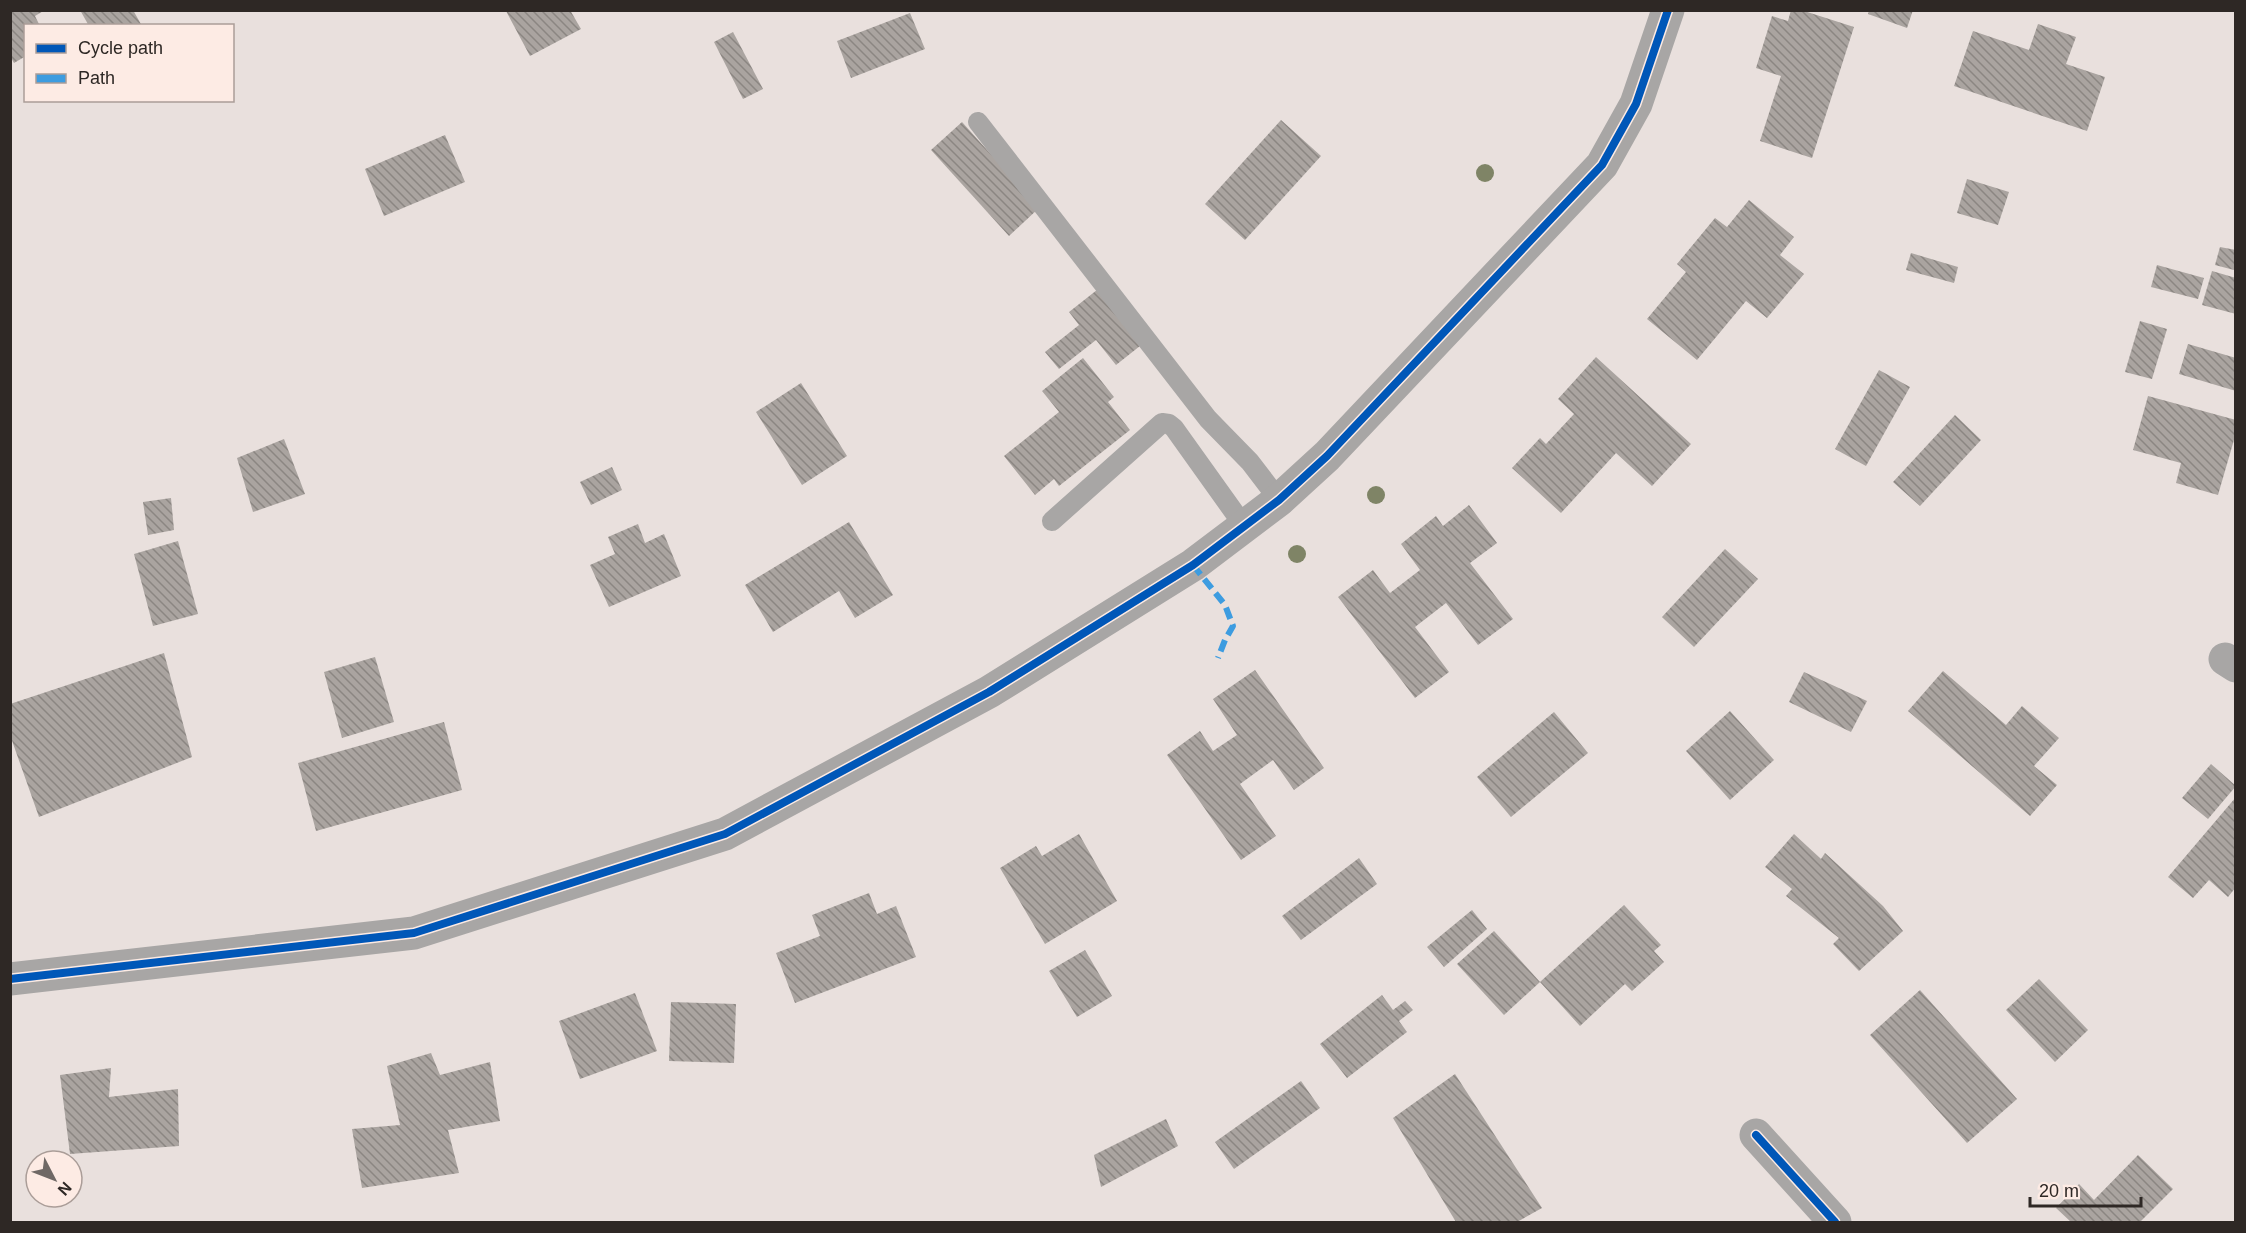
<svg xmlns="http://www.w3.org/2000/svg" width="2246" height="1233" viewBox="0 0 2246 1233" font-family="Helvetica,sans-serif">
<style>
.building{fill:url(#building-back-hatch)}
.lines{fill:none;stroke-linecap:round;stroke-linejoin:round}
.service{stroke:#a8a6a5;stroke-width:20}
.minor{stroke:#a8a6a5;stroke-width:33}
.quiet{stroke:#3d9ce0;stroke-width:6;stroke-dasharray:12 6;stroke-linecap:butt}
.cycleway-casing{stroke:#fdebe4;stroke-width:11}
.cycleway{stroke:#0057b8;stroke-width:8}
.tree{fill:#7f8466}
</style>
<defs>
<pattern id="building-back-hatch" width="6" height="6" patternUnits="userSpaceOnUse" patternTransform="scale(1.5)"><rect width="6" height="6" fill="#aaa4a0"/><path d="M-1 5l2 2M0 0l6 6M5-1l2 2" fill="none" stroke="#8b8682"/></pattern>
</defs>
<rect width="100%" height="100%" fill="#e9e0dd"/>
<g class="building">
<polygon points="10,10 45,10 35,16 40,26 26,26 26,56 14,63 10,56"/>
<polygon points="80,10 133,10 142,26 89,26"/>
<polygon points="507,10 570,10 581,29 530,56 506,11"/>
<polygon points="1791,10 1801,10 1854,27 1812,158 1760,141 1781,76 1756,68 1772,16 1788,21"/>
<polygon points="1869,10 1913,10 1907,28 1868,14"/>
<polygon points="910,13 925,49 851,78 837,41"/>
<polygon points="2038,24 2076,37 2066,64 2105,77 2087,131 1954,86 1973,31 2029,50"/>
<polygon points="733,32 763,89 743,99 714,42"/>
<polygon points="1281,120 1321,156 1245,240 1205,204"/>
<polygon points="962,122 1039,208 1009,236 931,150"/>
<polygon points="445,135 465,182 384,216 365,169"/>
<polygon points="1967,179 2009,192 1998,225 1957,213"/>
<polygon points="1749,200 1794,237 1780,255 1804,274 1767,318 1746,301 1697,360 1647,319 1686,272 1677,264 1715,218 1727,227"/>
<polygon points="2220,247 2236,250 2234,270 2215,265"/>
<polygon points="1911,253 1958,267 1954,283 1906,270"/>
<polygon points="2157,265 2204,278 2198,299 2151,287"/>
<polygon points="2212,271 2236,278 2236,314 2202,305"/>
<polygon points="1102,286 1145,342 1116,365 1096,340 1059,369 1045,352 1079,325 1069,312"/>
<polygon points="2140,321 2167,329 2152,379 2125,372"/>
<polygon points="2188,344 2236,358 2236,391 2179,374"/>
<polygon points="1596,357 1691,444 1652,486 1616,453 1561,513 1512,468 1540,438 1546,444 1574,414 1558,399"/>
<polygon points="1083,358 1114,397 1108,402 1130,430 1059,486 1054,479 1035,495 1004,456 1059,412 1042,391"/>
<polygon points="1879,370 1910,387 1866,466 1835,449"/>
<polygon points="801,383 847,456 802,485 756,412"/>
<polygon points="2148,396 2236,420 2236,433 2218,495 2176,483 2181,463 2133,450"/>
<polygon points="1955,415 1981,440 1920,506 1893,482"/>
<polygon points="284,439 305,494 253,512 237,458"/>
<polygon points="612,467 622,490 591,505 580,482"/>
<polygon points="171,498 174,530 148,535 143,502"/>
<polygon points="1469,505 1497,543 1470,563 1513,619 1478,645 1446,603 1415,627 1449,672 1415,698 1338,597 1373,570 1390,593 1420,570 1401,544 1436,516 1443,526"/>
<polygon points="849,522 893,595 855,618 839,591 773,632 745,585"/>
<polygon points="638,524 645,543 664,534 681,576 609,607 590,565 615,554 608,537"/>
<polygon points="178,541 198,614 153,626 134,554"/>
<polygon points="1725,549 1758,579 1694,647 1662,617"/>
<polygon points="164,653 192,757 39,817 10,735 10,704"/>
<polygon points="375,657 394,722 342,738 324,672"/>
<polygon points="1255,670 1324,768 1294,790 1273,760 1240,784 1276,836 1241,860 1167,755 1200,731 1213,751 1237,735 1213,699"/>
<polygon points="1943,671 2006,725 2022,706 2059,738 2034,766 2057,785 2030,816 1908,711"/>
<polygon points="1804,672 1867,701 1851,732 1789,702"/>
<polygon points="1730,711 1774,760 1730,800 1686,751"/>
<polygon points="1554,712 1588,753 1511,817 1477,777"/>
<polygon points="444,722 462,790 316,831 298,763"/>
<polygon points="2211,764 2236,786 2208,819 2182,798"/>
<polygon points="2236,797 2236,887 2228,897 2209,880 2193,898 2168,877"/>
<polygon points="1079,834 1117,901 1045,944 1000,868 1036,846 1042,856"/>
<polygon points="1794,834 1821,859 1825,853 1883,906 1903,931 1859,971 1833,944 1839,938 1786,896 1792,889 1765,867"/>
<polygon points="1359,858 1377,884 1301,940 1282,916"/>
<polygon points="869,893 877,914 896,906 916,957 795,1003 776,953 820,936 812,915"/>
<polygon points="1624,905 1661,945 1654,951 1664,962 1632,991 1625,984 1580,1026 1540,982"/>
<polygon points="1472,910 1487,929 1444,967 1427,947"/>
<polygon points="1494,931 1540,982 1504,1015 1457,964"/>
<polygon points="1085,950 1112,996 1077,1017 1049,971"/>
<polygon points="2039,979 2088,1030 2055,1062 2006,1010"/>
<polygon points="1920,990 2017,1099 1967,1143 1870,1035"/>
<polygon points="635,993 657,1051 580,1079 559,1021"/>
<polygon points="1382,995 1393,1010 1405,1001 1413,1010 1399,1021 1407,1032 1347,1078 1320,1044"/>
<polygon points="671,1002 736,1004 734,1063 669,1061"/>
<polygon points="431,1053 440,1075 490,1062 500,1121 448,1130 459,1173 362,1188 352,1129 400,1125 387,1066"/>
<polygon points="111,1068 109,1097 178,1089 179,1146 70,1154 60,1075"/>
<polygon points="1455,1074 1542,1208 1517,1222 1456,1222 1393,1118"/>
<polygon points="1301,1081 1320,1108 1234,1169 1215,1142"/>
<polygon points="1166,1119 1178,1146 1101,1187 1094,1155"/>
<polygon points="2138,1155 2173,1189 2140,1222 2071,1222 2056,1208 2079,1184 2094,1200"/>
</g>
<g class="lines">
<g class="service">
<polyline points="978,122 1208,419 1250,462 1279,500"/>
<polyline points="1052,521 1162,423 1169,424 1174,428 1244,526"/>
</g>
<g class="minor">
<polyline points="2225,659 2236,666"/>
<polyline points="10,979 414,933 725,834 989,692 1193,565 1279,500 1327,456 1602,165 1636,104 1668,10"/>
<polyline points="1756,1135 1835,1222"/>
</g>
<polyline class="quiet" points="1193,565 1225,605 1233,626 1225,640 1218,658"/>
<g class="cycleway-casing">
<g id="cycleway">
<polyline points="10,979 414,933 725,834 989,692 1193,565 1279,500 1327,456 1602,165 1636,104 1668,10"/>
<polyline points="1756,1135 1835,1222"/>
</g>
</g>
<use href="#cycleway" class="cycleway"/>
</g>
<g class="tree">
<circle cx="1485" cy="173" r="9"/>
<circle cx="1376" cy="495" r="9"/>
<circle cx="1297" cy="554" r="9"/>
</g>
<rect width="2246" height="1233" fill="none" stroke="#2e2825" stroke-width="24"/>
<rect x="24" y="24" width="210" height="78" fill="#fdebe4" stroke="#aa9d98" stroke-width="1.5"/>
<rect x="36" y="44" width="30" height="9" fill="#0057b8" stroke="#aa9d98" stroke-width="1.5"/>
<text x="78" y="54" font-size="18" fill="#2e2825">Cycle path</text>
<rect x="36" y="74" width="30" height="9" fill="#3d9ce0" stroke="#aa9d98" stroke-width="1.5"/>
<text x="78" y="84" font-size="18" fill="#2e2825">Path</text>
<g transform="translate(54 1179) rotate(132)"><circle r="28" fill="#fdebe4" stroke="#aa9d98" stroke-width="1.5"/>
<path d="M0-4.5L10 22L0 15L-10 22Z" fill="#6f6865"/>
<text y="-9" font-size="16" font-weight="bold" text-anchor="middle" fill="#2e2825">N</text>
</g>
<path d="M2030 1197v9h111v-9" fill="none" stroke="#2e2825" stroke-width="3"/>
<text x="2039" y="1197" font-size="18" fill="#2e2825" stroke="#fdebe4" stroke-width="4.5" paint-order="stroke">20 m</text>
</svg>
